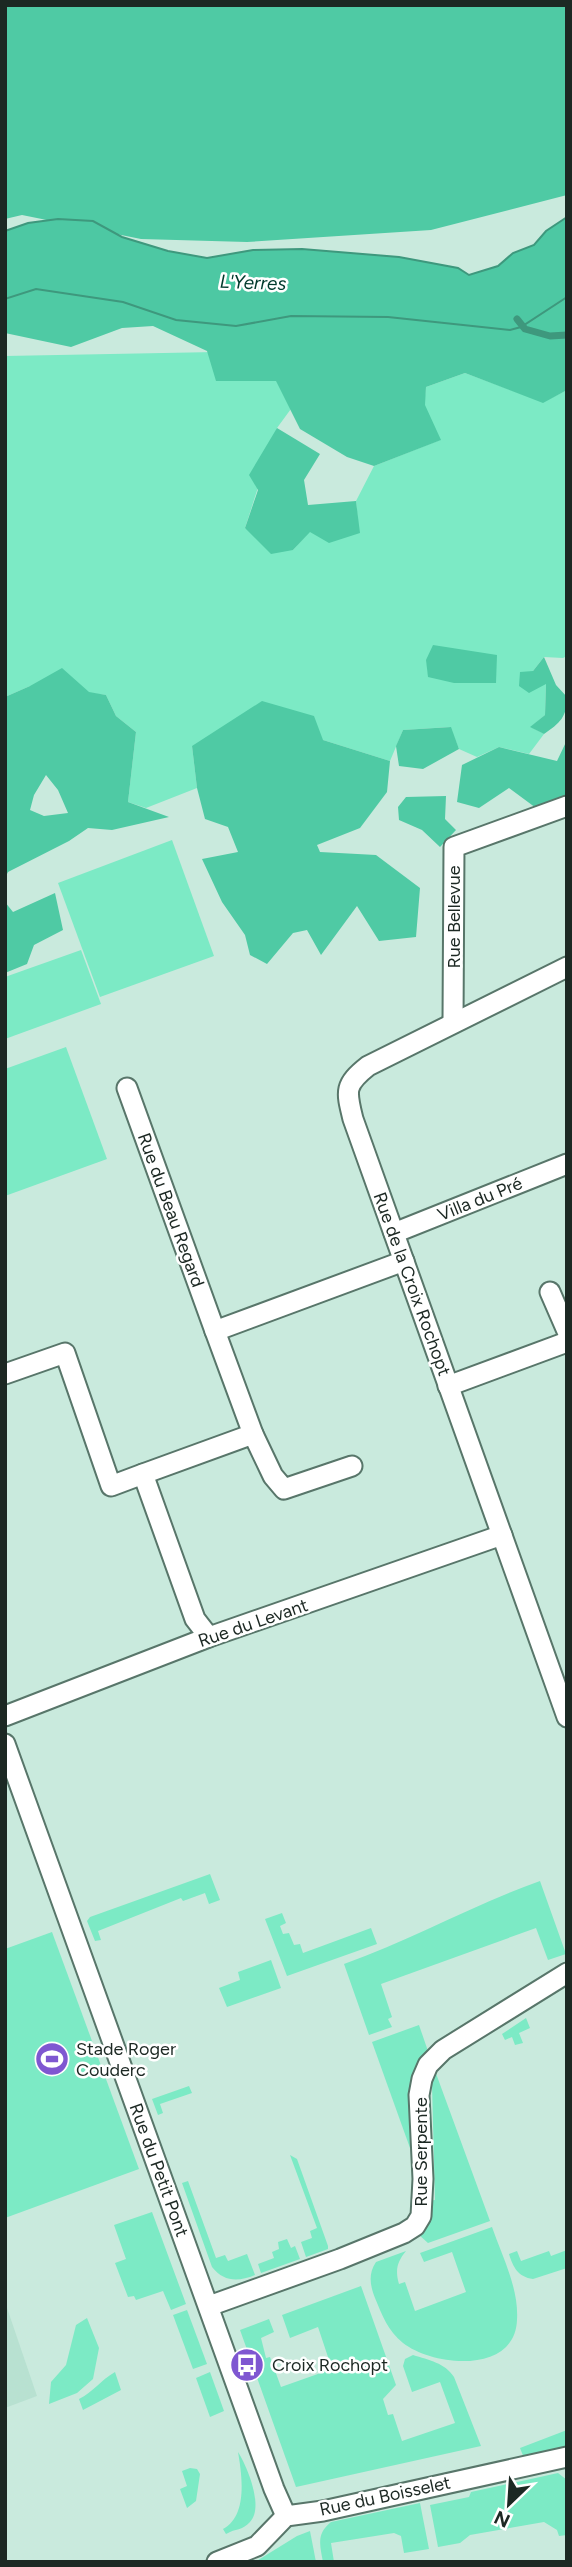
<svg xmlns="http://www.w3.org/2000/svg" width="572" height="2567" viewBox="0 0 572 2567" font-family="Figtree,sans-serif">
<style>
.built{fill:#b8e1d1}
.green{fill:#7ceac5}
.forest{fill:#4fcaa4;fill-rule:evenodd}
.water{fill:#4dc8a3;stroke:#3e987d;stroke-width:2}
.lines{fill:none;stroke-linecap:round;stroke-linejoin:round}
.stream{stroke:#3e987d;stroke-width:7}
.street-casing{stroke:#58766a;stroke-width:23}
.street{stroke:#fff;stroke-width:19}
.labels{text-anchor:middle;stroke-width:5;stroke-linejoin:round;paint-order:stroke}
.street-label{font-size:18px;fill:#1c2823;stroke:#fff}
.poi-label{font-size:18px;fill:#1c2823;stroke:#fff;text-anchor:start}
.water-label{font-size:19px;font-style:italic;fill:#013a2c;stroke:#fff}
</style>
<rect width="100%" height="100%" fill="#c9eadd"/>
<polygon class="built" points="5,2302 37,2396 5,2408"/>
<g class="green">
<polygon points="216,352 279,371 296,402 277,428 245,528 293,550 310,531 359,533 356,501 374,466 440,440 424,405 426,387 465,373 543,402 567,390 567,656 563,658 544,657 533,671 546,683 545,715 531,727 544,734 529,754 499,747 477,757 459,749 450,727 403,730 390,761 323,740 192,746 197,788 146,808 128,802 136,732 116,716 106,695 30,686 5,697 5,356"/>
<polygon points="172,840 214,956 100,997 58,883"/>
<polygon points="81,950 101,1004 5,1039 5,977"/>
<polygon points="66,1047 107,1159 5,1196 5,1069"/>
<polygon points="210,1874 220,1900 209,1904 205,1893 183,1901 181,1898 98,1931 101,1940 95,1941 87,1921 90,1917"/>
<path d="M 540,1881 L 566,1954 L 548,1960 L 536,1928 L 381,1984 L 392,2017 L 388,2019 L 392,2027 L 369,2035 L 344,1964 C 411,1940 473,1905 540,1881 Z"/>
<polygon points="282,1913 286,1923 280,1926 283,1934 289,1933 294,1945 300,1944 303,1953 371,1928 377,1944 287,1976 265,1919"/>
<polygon points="52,1932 139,2169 5,2218 5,1949"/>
<polygon points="271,1960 281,1988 227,2007 219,1988 240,1980 238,1972"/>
<polygon points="526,2018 530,2028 519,2033 523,2043 515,2045 512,2037 505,2040 502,2034"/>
<polygon points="419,2025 429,2054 416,2146 410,2148 372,2042"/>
<polygon points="434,2068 490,2221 428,2243 418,2234 428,2221 428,2201 435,2200 432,2084 427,2080"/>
<polygon points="189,2086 192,2093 160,2104 163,2113 158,2115 152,2099"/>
<polygon points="290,2155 297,2159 328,2246 328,2249 306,2257 301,2242 312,2238 310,2231 317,2228"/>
<path d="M 188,2181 L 216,2258 L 225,2255 L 228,2261 L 247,2254 L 255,2275 C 238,2282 224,2282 212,2267 L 182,2183 Z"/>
<polygon points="152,2212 186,2304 171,2310 163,2291 136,2300 134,2296 128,2297 115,2263 126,2259 114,2225"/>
<path d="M 492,2227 C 502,2256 519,2288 517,2320 C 515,2374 434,2367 403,2343 C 388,2331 382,2315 375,2298 C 370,2285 368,2274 376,2262 L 406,2251 C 397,2262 395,2270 399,2284 L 405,2282 L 415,2311 L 466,2292 L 452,2252 L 424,2262 L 420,2253 Z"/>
<polygon points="287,2239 291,2248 295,2246 300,2259 261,2273 258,2264 274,2258 272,2252 279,2249 278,2242"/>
<path d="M 567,2250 L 567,2268 L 533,2279 C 518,2277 513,2267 509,2254 L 517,2251 L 521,2261 L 549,2251 L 551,2256 Z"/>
<path d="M 361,2286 L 396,2385 L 383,2399 L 388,2415 L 393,2414 L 402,2441 L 455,2423 L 440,2382 L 412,2392 L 403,2366 L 405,2359 L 413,2355 C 429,2360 445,2363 454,2377 L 481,2446 L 296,2487 L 240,2330 L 269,2319 L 274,2332 L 261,2338 L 266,2358 L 270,2357 L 281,2387 L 332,2369 L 318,2327 L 290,2338 L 282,2315 Z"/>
<polygon points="187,2310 207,2364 193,2369 173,2315"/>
<polygon points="87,2318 99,2348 93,2379 77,2393 49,2404 51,2382 66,2365 76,2325"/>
<path d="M 115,2372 L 121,2390 L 83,2410 L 79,2399 C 93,2392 101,2380 115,2372 Z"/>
<polygon points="210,2372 224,2411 210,2417 196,2378"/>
<polygon points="567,2430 567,2448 524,2458 520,2448"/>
<path d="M 238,2452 C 248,2468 264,2507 250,2522 C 242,2531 236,2528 226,2534 L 223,2529 C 248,2516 242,2475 238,2452 Z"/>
<polygon points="190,2468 197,2469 200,2474 196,2501 187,2508 180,2489 187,2486 182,2471"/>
<polygon points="558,2473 567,2480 567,2535 559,2536 557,2530 544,2522 470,2535 460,2543 438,2547 430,2505 469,2497 471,2492"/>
<path d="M 420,2503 L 429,2549 L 404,2553 L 401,2536 L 394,2533 L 331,2543 L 334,2562 L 323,2562 C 320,2545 316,2534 331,2522 Z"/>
<polygon points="310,2531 316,2562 255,2562 297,2536"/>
</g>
<g class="forest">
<polygon points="5,5 567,5 567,195 431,230 247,242 141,239 22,215 5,219"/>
<polygon points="567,264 567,390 543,403 465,373 426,387 425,405 441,440 374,466 347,457 300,429 276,381 216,381 207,351 153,326 122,328 71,347 5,333 5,291 32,282 260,300 337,317 423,304"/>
<polygon points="277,428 320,454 304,480 308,505 356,501 360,533 329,543 310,532 293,550 271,554 245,528 258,490 249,475"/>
<polygon points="433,645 497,655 496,683 454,683 428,677 426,660"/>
<path d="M 544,657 L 556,685 L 567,697 C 567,717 560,723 544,734 L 530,727 L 545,715 L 546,684 L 529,693 L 519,686 L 520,672 L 533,671 Z"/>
<path d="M 62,668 L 89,692 L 106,695 L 116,716 L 136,732 L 128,802 L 169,817 L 112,830 L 88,828 L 69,841 L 8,872 L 5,878 L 5,697 L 30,686 ZM 46,775 L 58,790 L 68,813 L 44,816 L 30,810 L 34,795 Z"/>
<polygon points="262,701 314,716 323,740 390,761 387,792 360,828 317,845 320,852 376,855 420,888 416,937 379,941 357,906 321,955 307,930 293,933 267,964 250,955 245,935 222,902 202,859 238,852 228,827 205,819 197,788 192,746"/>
<polygon points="451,727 459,749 423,769 399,766 396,746 403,730"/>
<polygon points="567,740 567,815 555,822 509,788 479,808 457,802 462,765 499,747 557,761"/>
<polygon points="446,796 445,819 456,830 440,847 422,830 399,820 398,807 406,797"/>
<polygon points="55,893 63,930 34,945 27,964 5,973 5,902 13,912"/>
</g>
<polygon class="water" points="567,217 567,297 521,327 510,330 388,317 291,316 236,326 176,320 123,302 36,289 5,299 5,231 28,223 58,219 93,221 122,237 168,251 207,258 253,250 302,249 399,257 458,268 469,275 498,266 513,253 534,245 546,231"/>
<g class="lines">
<polyline class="stream" points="517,319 525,329 550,336 567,335"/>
<g class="street-casing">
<g id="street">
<path d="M 567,967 L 368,1066 C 344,1085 346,1091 353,1119 L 567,1717"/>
<polyline points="453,1023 454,847 567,806"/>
<polyline points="127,1088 215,1331"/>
<polyline points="394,1233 567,1164"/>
<polyline points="550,1292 567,1331"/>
<polyline points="5,1374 65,1353 111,1486 143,1474"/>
<polyline points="448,1386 567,1342"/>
<polyline points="253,1434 273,1476 284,1489 352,1466"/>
<polyline points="209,1637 195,1619 143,1474 253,1434 215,1331 404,1261"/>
<polyline points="5,1716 209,1637 502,1535"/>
<polyline points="5,1744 274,2489 286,2516"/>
<polyline points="209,2306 340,2259 404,2233 415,2226 421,2216 423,2179 419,2095 422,2079 428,2065 443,2050 567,1973"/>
<polyline points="217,2562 257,2546 286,2516 323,2511 567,2457"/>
</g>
</g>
<use href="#street" class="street"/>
</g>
<defs>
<g id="stadium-disc" transform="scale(1.75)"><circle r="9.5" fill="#7f57d1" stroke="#fff"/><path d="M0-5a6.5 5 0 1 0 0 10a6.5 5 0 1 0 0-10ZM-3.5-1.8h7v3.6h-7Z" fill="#fff"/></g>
<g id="bus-disc" transform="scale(1.75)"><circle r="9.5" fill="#7f57d1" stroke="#fff"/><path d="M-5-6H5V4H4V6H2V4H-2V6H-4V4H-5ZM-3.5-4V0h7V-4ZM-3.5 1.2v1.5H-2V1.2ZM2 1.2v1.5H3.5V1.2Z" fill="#fff"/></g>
</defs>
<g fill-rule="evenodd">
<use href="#stadium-disc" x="52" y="2059"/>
<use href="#bus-disc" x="247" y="2365"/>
</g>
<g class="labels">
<g class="street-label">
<text transform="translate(454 917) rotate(-90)" y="6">Rue Bellevue</text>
<text transform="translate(480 1199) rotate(-22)" y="6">Villa du Pré</text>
<text transform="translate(171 1210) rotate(70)" y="6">Rue du Beau Regard</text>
<text transform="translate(412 1284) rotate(70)" y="6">Rue de la Croix Rochopt</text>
<text transform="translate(253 1623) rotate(-19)" y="6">Rue du Levant</text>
<text transform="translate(421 2152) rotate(-90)" y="6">Rue Serpente</text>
<text transform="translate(159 2170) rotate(70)" y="6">Rue du Petit Pont</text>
<text transform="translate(385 2496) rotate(-12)" y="6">Rue du Boisselet</text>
</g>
<g class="poi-label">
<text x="76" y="2055">Stade Roger<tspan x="76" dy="21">Couderc</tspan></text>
<text x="272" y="2371">Croix Rochopt</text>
</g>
<g class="water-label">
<text transform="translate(253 282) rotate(2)" y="7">L'Yerres</text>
</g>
</g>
<rect width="572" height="2567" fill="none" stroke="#1c2823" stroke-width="14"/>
<g transform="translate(509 2504) rotate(205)" stroke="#ffffff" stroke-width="5" paint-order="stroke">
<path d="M0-5L12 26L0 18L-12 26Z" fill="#1c2823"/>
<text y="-10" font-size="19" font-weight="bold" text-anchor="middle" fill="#1c2823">N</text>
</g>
</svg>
